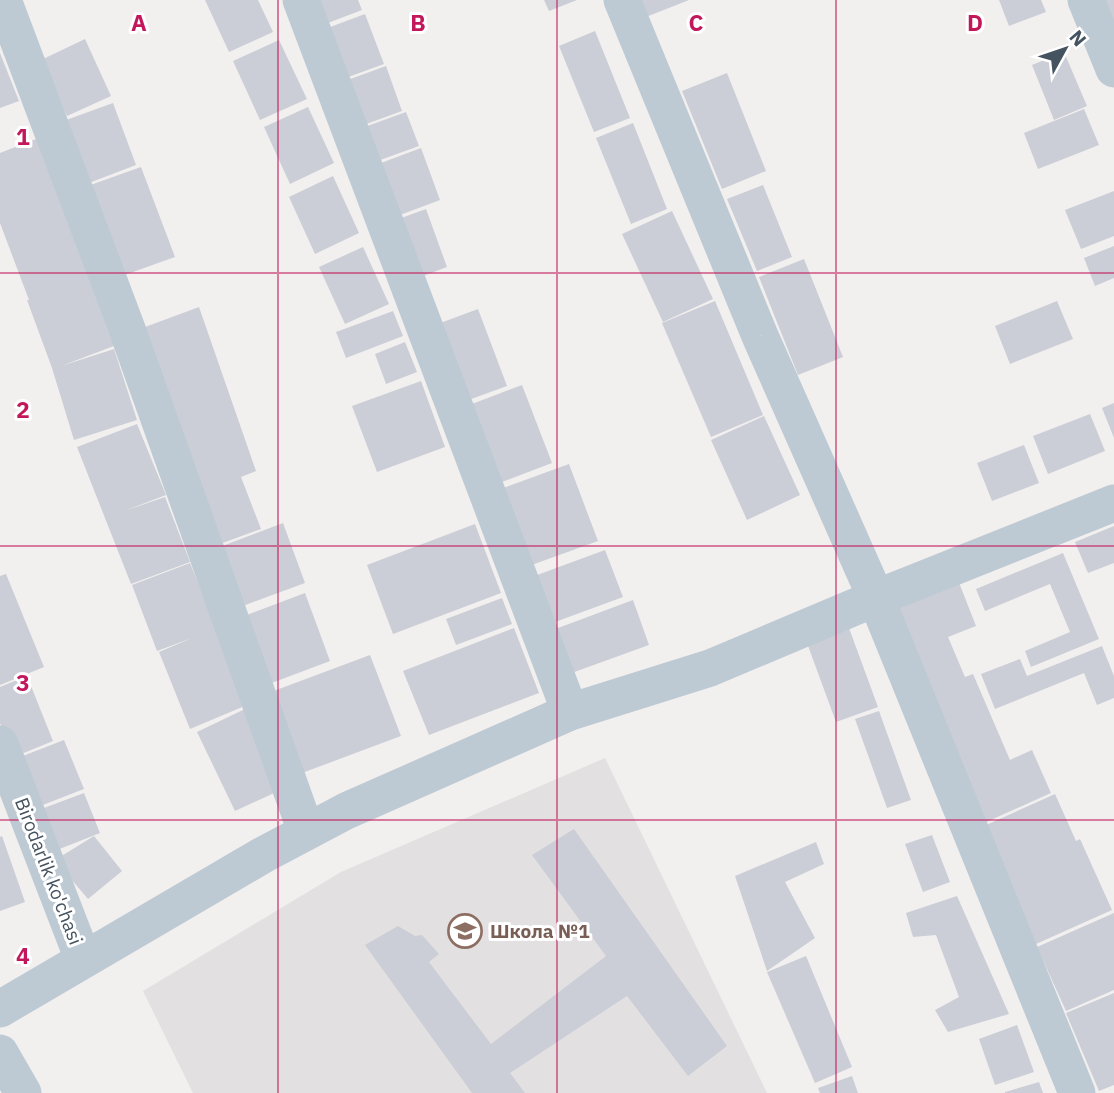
<svg xmlns="http://www.w3.org/2000/svg" width="1114" height="1093" viewBox="0 0 1114 1093" font-family="'IBM Plex Sans',sans-serif">
<style>
.education{fill:#e3e0e1}
.building{fill:#cbced6}
.lines{fill:none;stroke-linecap:round;stroke-linejoin:round}
.minor{stroke:#becad3;stroke-width:37}
.grid{fill:none;stroke:#c2185b;stroke-width:2;stroke-opacity:0.55}
.labels{text-anchor:middle;stroke-width:6;stroke-linejoin:round;paint-order:stroke}
.street-label{font-size:19px;fill:#455360;stroke:#fff}
.education-label{font-size:19px;font-weight:bold;fill:#785e54;stroke:#fff;text-anchor:start}
.grid-label{font-size:23px;text-anchor:middle;font-weight:bold;fill:#c2185b;stroke:#fff;stroke-width:6;stroke-linejoin:round;paint-order:stroke}
</style>
<rect width="100%" height="100%" fill="#f2efef"/>
<polygon class="education" points="605,758 767,1093 193,1093 143,991 341,872"/>
<g class="building">
<polygon points="205,0 258,0 273,32 229,52"/>
<polygon points="310,0 358,0 362,10 320,26"/>
<polygon points="544,0 577,0 549,11"/>
<polygon points="638,0 689,0 646,17"/>
<polygon points="999,0 1041,0 1046,12 1009,26"/>
<polygon points="1103,0 1114,0 1114,35"/>
<polygon points="365,14 384,64 340,80 322,30"/>
<polygon points="595,31 630,118 594,132 559,46"/>
<polygon points="85,39 111,96 67,116 41,60"/>
<polygon points="279,40 307,99 260,120 233,61"/>
<polygon points="1064,52 1087,106 1054,120 1032,65"/>
<polygon points="0,53 19,101 0,108"/>
<polygon points="386,66 402,111 358,127 342,82"/>
<polygon points="727,73 766,171 722,189 682,91"/>
<polygon points="113,103 136,165 81,186 58,123"/>
<polygon points="308,107 334,163 290,184 264,127"/>
<polygon points="1084,109 1099,145 1038,169 1024,133"/>
<polygon points="406,112 419,146 372,163 359,129"/>
<polygon points="633,123 667,209 631,224 596,138"/>
<polygon points="36,139 114,346 61,366 114,349 137,420 74,440 52,368 27,300 29,300 0,223 0,153"/>
<polygon points="421,148 440,200 392,218 373,166"/>
<polygon points="141,167 175,257 116,278 82,188"/>
<polygon points="333,176 359,233 315,254 289,197"/>
<polygon points="763,185 792,257 757,271 727,199"/>
<polygon points="1114,191 1114,236 1081,249 1065,210"/>
<polygon points="426,209 447,267 415,279 393,221"/>
<polygon points="672,211 713,299 663,322 622,234"/>
<polygon points="1114,246 1114,278 1095,286 1084,258"/>
<polygon points="363,247 389,304 345,324 319,267"/>
<polygon points="804,259 843,357 798,375 759,277"/>
<polygon points="715,301 763,415 711,437 662,323"/>
<polygon points="1057,301 1073,339 1010,364 995,326"/>
<polygon points="199,307 256,471 241,477 261,529 217,545 137,330"/>
<polygon points="478,309 507,386 463,402 435,325"/>
<polygon points="393,311 403,336 346,358 336,332"/>
<polygon points="405,342 417,372 386,384 375,354"/>
<polygon points="421,381 445,447 377,472 352,406"/>
<polygon points="522,385 552,463 494,485 464,407"/>
<polygon points="1114,403 1114,438 1102,408"/>
<polygon points="1090,414 1105,451 1048,474 1033,436"/>
<polygon points="764,416 800,495 747,520 711,440"/>
<polygon points="137,424 166,495 124,511 165,497 190,562 131,584 77,447"/>
<polygon points="1024,445 1039,483 992,501 977,463"/>
<polygon points="569,464 598,541 526,567 498,490"/>
<polygon points="283,523 305,583 240,607 217,548"/>
<polygon points="475,524 501,593 393,634 367,565"/>
<polygon points="1114,526 1114,563 1088,573 1075,542"/>
<polygon points="605,550 623,597 547,625 529,578"/>
<polygon points="1063,553 1099,639 1031,667 1025,651 1070,632 1050,584 985,611 976,589"/>
<polygon points="190,563 247,705 190,729 159,652 192,638 157,651 132,585"/>
<polygon points="6,574 44,667 0,685 0,576"/>
<polygon points="958,580 976,626 948,637 965,677 973,674 1010,760 1032,750 1051,793 982,824 892,605"/>
<polygon points="305,593 330,661 269,684 244,616"/>
<polygon points="502,598 512,624 456,645 446,619"/>
<polygon points="633,600 649,645 566,675 550,631"/>
<polygon points="846,620 878,707 836,722 804,635"/>
<polygon points="514,628 539,693 429,735 403,671"/>
<polygon points="1102,646 1114,676 1114,698 1097,705 1084,673 995,709 981,674 1020,659 1027,676"/>
<polygon points="370,655 401,736 302,773 271,692"/>
<polygon points="27,676 53,741 14,757 0,723 0,687"/>
<polygon points="247,708 285,788 235,811 197,732"/>
<polygon points="879,711 911,800 887,808 855,719"/>
<polygon points="64,740 84,789 35,808 15,759"/>
<polygon points="84,793 100,833 52,852 36,811"/>
<polygon points="1055,794 1076,841 1080,839 1112,910 1036,944 984,826"/>
<polygon points="574,829 727,1046 688,1076 627,996 510,1073 525,1093 472,1093 365,945 398,926 415,936 422,935 439,954 429,962 491,1044 606,956 532,855"/>
<polygon points="932,835 950,882 923,892 905,844"/>
<polygon points="2,836 25,902 0,911 0,837"/>
<polygon points="94,836 122,871 88,899 55,860"/>
<polygon points="816,842 824,864 785,882 815,938 767,971 735,876"/>
<polygon points="957,896 1009,1014 948,1032 935,1010 959,997 936,935 913,937 906,913"/>
<polygon points="1114,913 1114,990 1066,1011 1037,947"/>
<polygon points="806,956 852,1067 815,1083 767,972"/>
<polygon points="1114,993 1114,1085 1099,1091 1066,1013"/>
<polygon points="1017,1025 1034,1072 995,1085 979,1039"/>
<polygon points="852,1076 858,1093 820,1093 818,1088"/>
<polygon points="1039,1082 1043,1093 1005,1093 1005,1092"/>
</g>
<g class="lines">
<g class="minor">
<polyline points="3,0 127,329 306,831"/>
<polyline points="301,0 570,712"/>
<polyline points="622,0 760,336 876,598 1077,1093"/>
<polyline points="1086,0 1114,69"/>
<polyline points="0,744 83,959"/>
<polyline points="0,1009 263,855 346,811 570,712 710,668 876,598 1114,503"/>
<polyline points="0,1053 23,1093"/>
</g>
</g>
<path class="grid" d="M 278,0 L 278,1093M 557,0 L 557,1093M 836,0 L 836,1093M 0,273 L 1114,273M 0,546 L 1114,546M 0,820 L 1114,820"/>
<defs>
<g id="school-ring" transform="scale(1.75)"><circle r="9.5" fill="#fff" stroke="#8d6e63" stroke-width="1.5"/><path d="M0-5L7-2L0 1L-7-2ZM-4 1L0 2.5L4 1V4Q0 6-4 4Z" fill="#8d6e63"/></g>
</defs>
<g fill-rule="evenodd">
<use href="#school-ring" x="465" y="931"/>
</g>
<g class="labels">
<g class="street-label">
<text transform="translate(49 871) rotate(69)" y="7">Birodarlik ko'chasi</text>
</g>
<g class="education-label">
<text x="490" y="938">Школа №1</text>
</g>
</g>
<g class="grid-label">
<text x="139" y="31">A</text>
<text x="418" y="31">B</text>
<text x="696" y="31">C</text>
<text x="975" y="31">D</text>
<text x="23" y="145">1</text>
<text x="23" y="418">2</text>
<text x="23" y="691">3</text>
<text x="23" y="964">4</text>
</g>
<g transform="translate(1065 49) rotate(50)" stroke="#ffffff" stroke-width="5" paint-order="stroke">
<path d="M0-5L12 26L0 18L-12 26Z" fill="#455360"/>
<text y="-10" font-size="19" font-weight="bold" text-anchor="middle" fill="#455360">N</text>
</g>
</svg>
